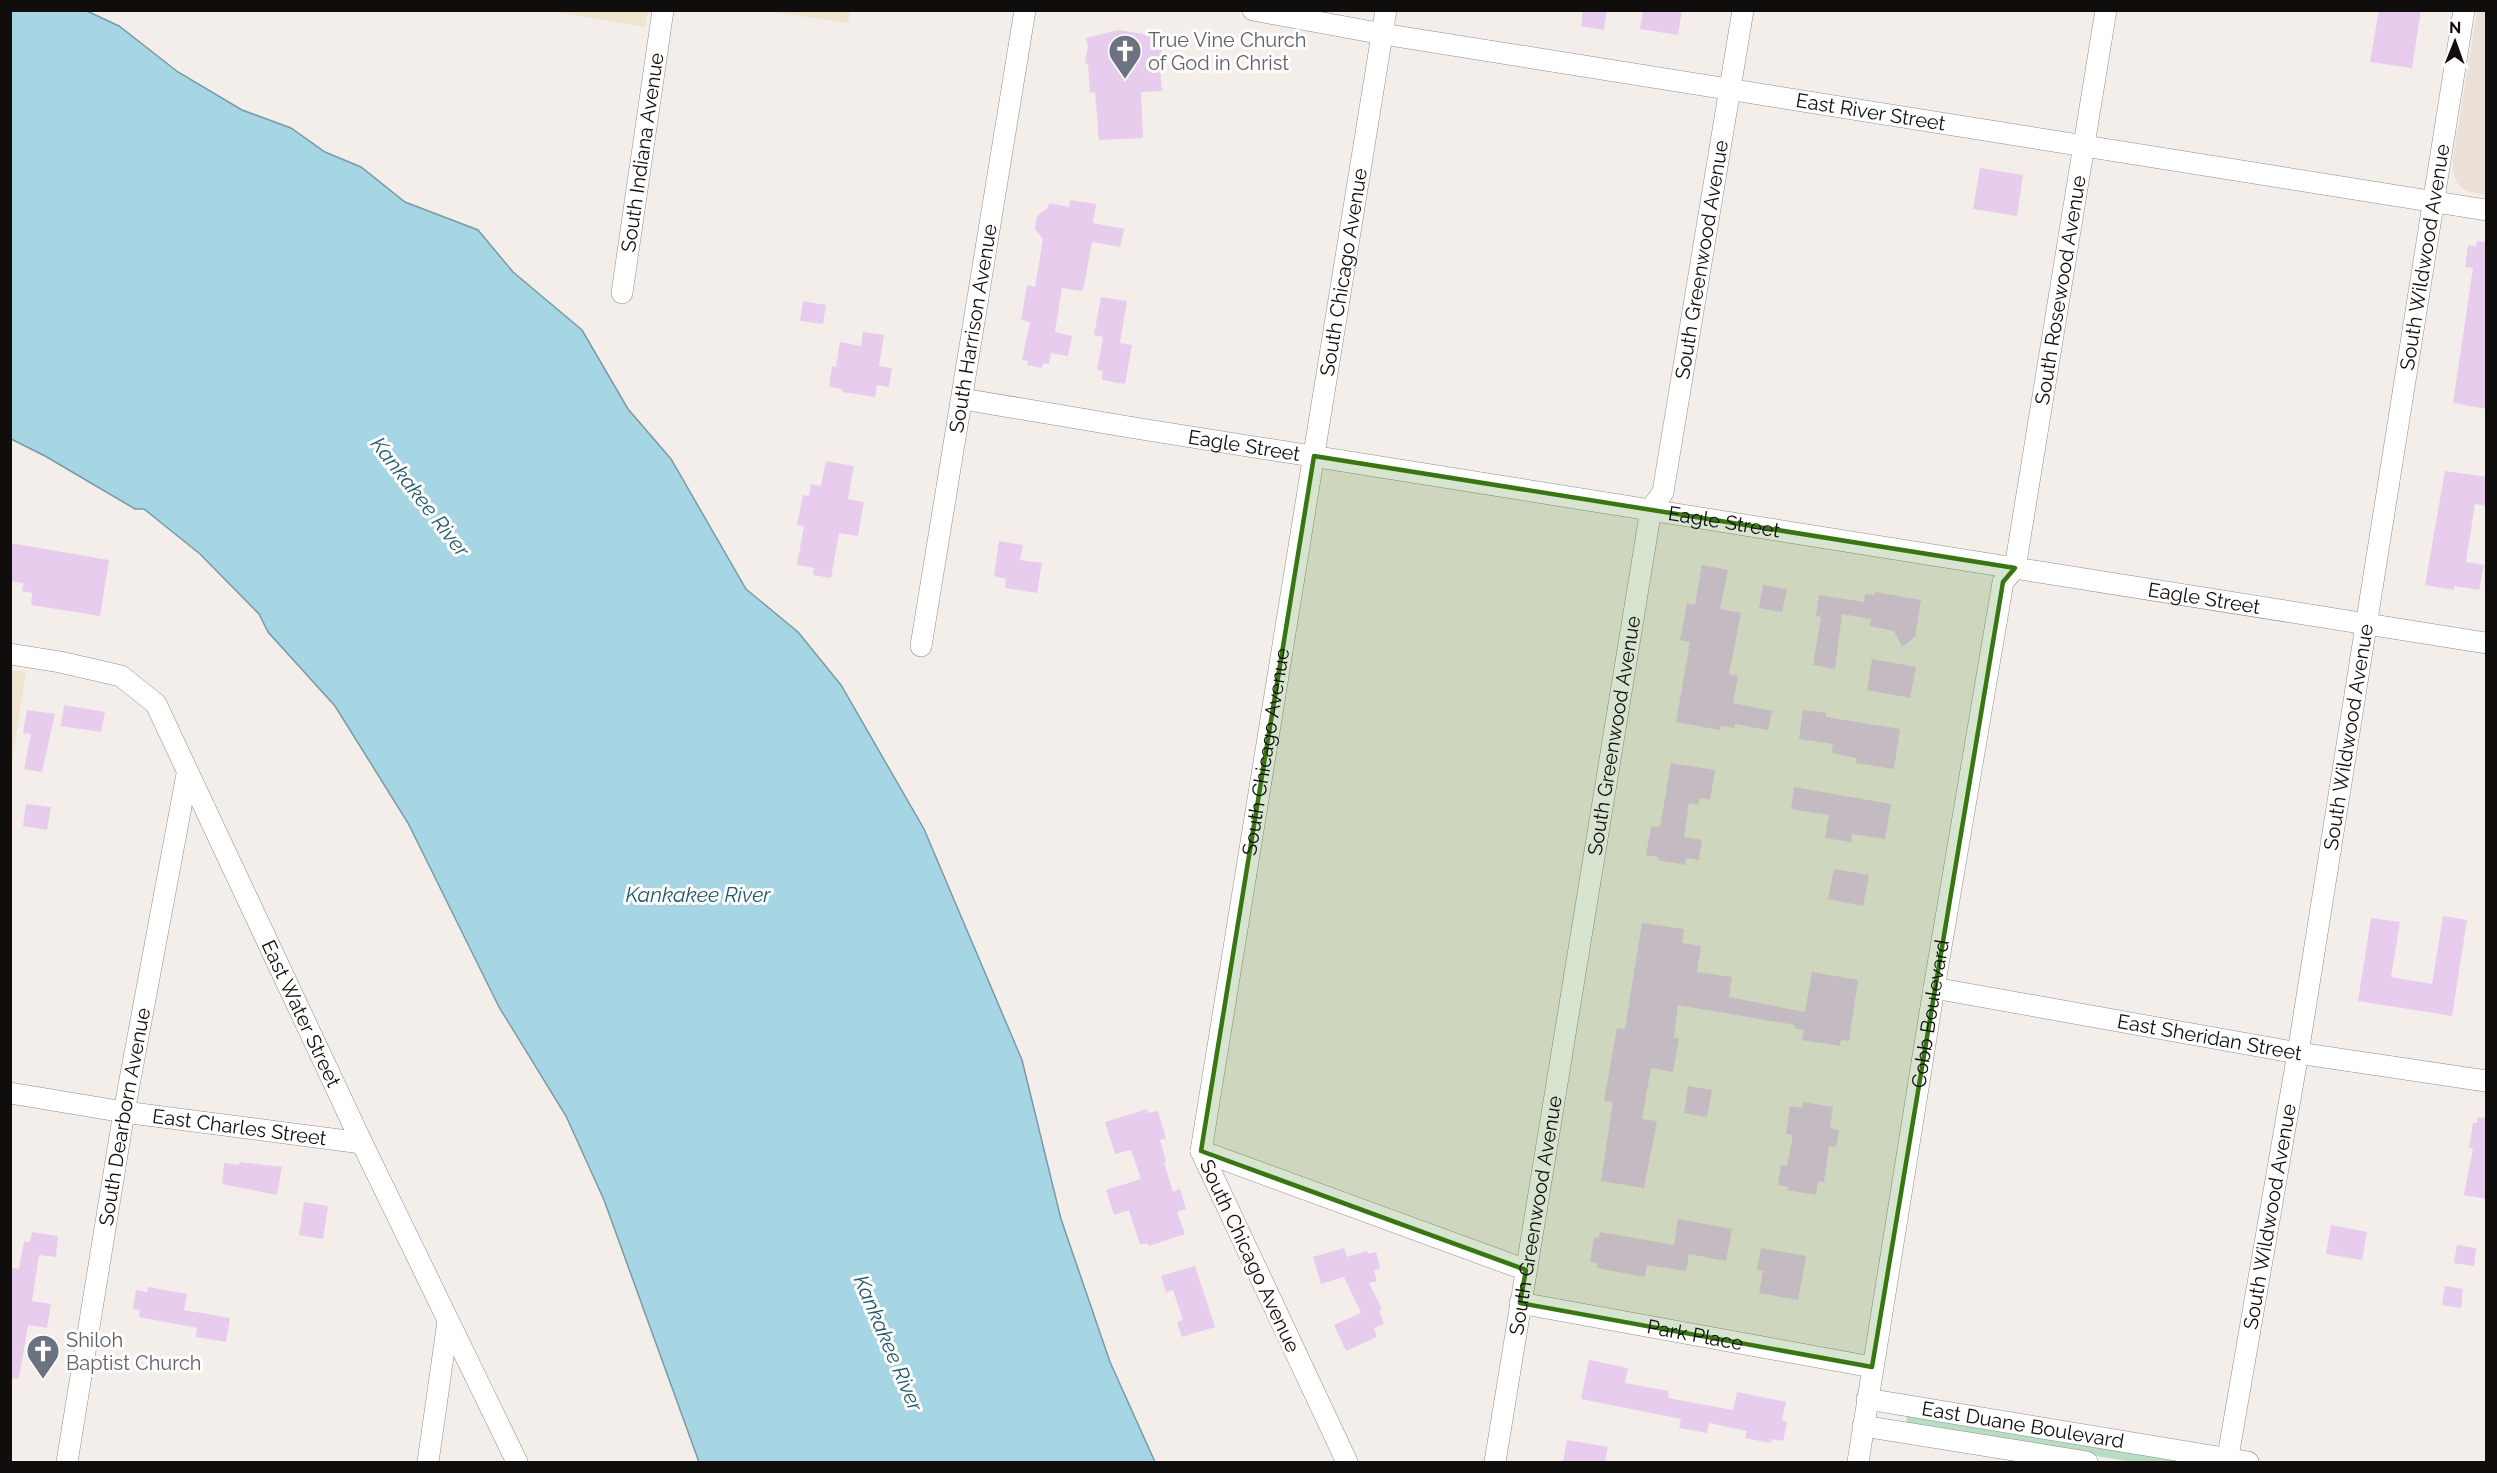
<svg xmlns="http://www.w3.org/2000/svg" width="2497" height="1473" viewBox="0 0 2497 1473" font-family="Raleway,sans-serif">
<style>
.commercial{fill:#efe4d0}
.built{fill:#ecdfd8}
.green{fill:#b7ddc4}
.water{fill:#a6d6e4;stroke:#799aa4;stroke-width:1.5}
.building{fill:#e7ccee}
.lines{fill:none;stroke-linecap:round;stroke-linejoin:round}
.minor-casing{stroke:#928d8a;stroke-width:22}
.minor{stroke:#fff;stroke-width:21}
.marked{fill:#387611;fill-opacity:0.2;stroke:#387611;stroke-width:4.5;stroke-linejoin:round}
.labels{text-anchor:middle;stroke-width:6;stroke-linejoin:round;paint-order:stroke}
.worship-label{font-size:20px;fill:#5b616d;stroke:#fffcfb;text-anchor:start}
.street-label{font-size:20px;fill:#100e0d;stroke:#fffcfb}
.water-label{font-size:21px;font-style:italic;fill:#1d5b6b;stroke:#fffcfb}
</style>
<rect width="100%" height="100%" fill="#f4eeea"/>
<g class="commercial">
<polygon points="550,11 648,10 648,11 645,27"/>
<polygon points="766,11 850,11 848,23"/>
<polygon points="11,670 26,672 11,769 10,670"/>
</g>
<polygon class="built" points="2477,11 2486,11 2486,195 2466,191 2457,183 2453,172 2453,159"/>
<polygon class="green" points="1907,1414 2196,1462 2133,1462 1906,1425"/>
<polygon class="water" points="10,11 87,11 119,26 178,72 242,110 291,128 325,152 361,167 405,202 478,230 513,272 582,330 628,409 671,459 746,589 798,632 841,685 924,829 1022,1060 1061,1219 1110,1362 1155,1462 699,1462 604,1200 566,1116 499,1007 408,823 335,706 268,632 259,614 200,554 144,509 135,509 45,456 11,439"/>
<g class="building">
<polygon points="1583,10 1607,10 1604,30 1581,26"/>
<polygon points="1643,10 1682,10 1678,35 1640,29"/>
<polygon points="2379,10 2421,10 2412,68 2370,62"/>
<polygon points="1118,30 1163,37 1160,68 1162,91 1141,92 1143,138 1099,140 1095,92 1090,93 1088,64 1085,63 1088,46 1086,38"/>
<polygon points="1980,168 2023,175 2017,216 1973,209"/>
<polygon points="1070,200 1096,204 1093,223 1124,229 1120,247 1092,242 1083,291 1062,288 1055,332 1072,336 1068,356 1051,353 1049,364 1043,363 1042,368 1027,365 1028,361 1022,360 1030,322 1021,320 1027,285 1035,287 1043,239 1035,229 1037,216 1048,208 1049,203 1069,207"/>
<polygon points="2477,241 2487,242 2487,409 2453,403 2473,268 2465,267 2468,245 2476,246"/>
<polygon points="1101,297 1127,301 1120,343 1132,345 1125,384 1102,380 1103,371 1097,370 1103,337 1094,335"/>
<polygon points="803,301 826,305 823,324 800,321"/>
<polygon points="863,332 884,335 879,366 892,368 889,387 877,385 875,397 842,392 842,389 829,387 832,366 836,367 840,342 861,346"/>
<polygon points="826,461 854,466 848,499 864,502 858,536 839,533 831,578 813,575 814,568 797,565 804,526 797,525 803,495 809,496 811,484 821,486"/>
<polygon points="2445,471 2487,477 2487,506 2475,504 2466,562 2484,565 2479,590 2454,586 2454,590 2425,585"/>
<polygon points="999,541 1023,545 1020,560 1042,563 1037,593 1005,588 1006,579 994,576"/>
<polygon points="10,543 109,560 100,616 31,605 32,593 22,591 24,583 10,581"/>
<polygon points="1702,565 1728,570 1720,609 1741,613 1729,674 1738,676 1733,703 1772,711 1768,730 1735,724 1735,728 1720,726 1720,730 1676,722 1690,642 1680,640 1687,603 1695,605"/>
<polygon points="1763,585 1787,589 1782,612 1759,608"/>
<polygon points="1875,592 1921,600 1915,637 1902,647 1894,631 1870,626 1871,619 1842,614 1835,669 1813,665 1821,617 1816,616 1819,595 1864,602 1865,594 1875,595"/>
<polygon points="1872,659 1916,667 1910,698 1867,690"/>
<polygon points="64,705 105,712 101,732 61,726"/>
<polygon points="27,710 55,714 42,772 24,769 31,734 23,733"/>
<polygon points="1803,710 1826,713 1826,717 1900,729 1894,769 1856,763 1857,758 1831,753 1833,744 1799,739"/>
<polygon points="1671,763 1715,770 1710,800 1700,798 1698,805 1689,803 1684,837 1702,840 1699,860 1686,858 1685,865 1658,860 1659,857 1646,855 1651,826 1660,827"/>
<polygon points="1794,787 1891,804 1885,839 1852,834 1851,842 1825,838 1829,815 1791,809"/>
<polygon points="26,804 51,807 47,830 23,826"/>
<polygon points="1834,869 1869,875 1863,906 1828,899"/>
<polygon points="2443,916 2467,920 2452,1016 2358,1001 2371,918 2400,922 2391,977 2432,984"/>
<polygon points="1642,923 1684,929 1682,943 1701,946 1697,972 1732,977 1729,997 1805,1012 1812,972 1858,980 1849,1041 1841,1040 1840,1046 1802,1040 1804,1030 1794,1028 1795,1025 1678,1005 1674,1038 1679,1038 1673,1072 1651,1068 1642,1119 1657,1121 1644,1188 1601,1181 1613,1102 1604,1101 1617,1028 1625,1029"/>
<polygon points="1688,1086 1712,1090 1707,1117 1684,1113"/>
<polygon points="1803,1102 1833,1107 1830,1128 1839,1130 1836,1147 1829,1146 1824,1182 1818,1181 1816,1195 1787,1190 1788,1187 1778,1185 1781,1165 1787,1166 1793,1135 1786,1134 1790,1106 1802,1108"/>
<polygon points="1147,1109 1148,1113 1158,1111 1166,1138 1160,1140 1166,1161 1164,1162 1173,1192 1180,1189 1186,1209 1177,1212 1185,1234 1149,1246 1148,1243 1140,1245 1129,1210 1114,1215 1106,1190 1141,1179 1131,1150 1115,1154 1105,1122"/>
<polygon points="2478,1117 2487,1118 2487,1199 2464,1195 2473,1148 2469,1148 2473,1123 2477,1123"/>
<polygon points="240,1162 282,1167 277,1195 222,1184 224,1163 239,1165"/>
<polygon points="304,1202 328,1206 323,1239 299,1235"/>
<polygon points="1678,1219 1732,1229 1726,1261 1689,1254 1686,1271 1647,1265 1645,1277 1597,1268 1598,1263 1590,1262 1594,1237 1599,1238 1600,1232 1674,1245"/>
<polygon points="2331,1225 2367,1232 2362,1260 2326,1254"/>
<polygon points="32,1232 58,1236 56,1257 39,1255 32,1301 51,1304 47,1328 28,1325 19,1379 10,1378 10,1268 19,1269 24,1241 30,1242"/>
<polygon points="2457,1245 2476,1248 2474,1266 2454,1263"/>
<polygon points="1344,1248 1347,1257 1367,1251 1368,1254 1376,1252 1380,1268 1374,1271 1377,1281 1369,1283 1382,1309 1379,1310 1384,1324 1374,1328 1377,1337 1346,1351 1334,1325 1361,1313 1344,1277 1321,1284 1313,1257"/>
<polygon points="1761,1248 1806,1256 1798,1300 1759,1293 1763,1271 1757,1270"/>
<polygon points="1195,1266 1215,1327 1182,1337 1177,1322 1183,1320 1173,1290 1166,1292 1161,1276"/>
<polygon points="2445,1286 2463,1289 2461,1308 2442,1305"/>
<polygon points="148,1287 187,1294 184,1310 230,1318 226,1342 196,1337 197,1328 139,1317 140,1310 133,1309 136,1290 147,1292"/>
<polygon points="1589,1360 1628,1368 1625,1383 1669,1391 1668,1398 1733,1410 1737,1392 1786,1402 1782,1420 1787,1423 1783,1441 1772,1439 1771,1443 1745,1438 1747,1431 1709,1423 1707,1433 1679,1428 1681,1419 1581,1399"/>
<polygon points="1567,1440 1608,1447 1605,1462 1563,1462"/>
</g>
<g class="lines">
<g class="minor-casing">
<g id="minor">
<path id="s1" d="M 1253,10 L 1383,34 L 2486,210"/>
<path id="s2" d="M 622,293 L 663,10"/>
<path id="s3" d="M 963,399 L 1135,428 L 2486,643"/>
<path id="s4" d="M 921,646 L 1025,10"/>
<path id="s5" d="M 10,654 L 60,662 L 121,676 L 156,704 L 362,1143 L 517,1462"/>
<path id="s6" d="M 1934,988 L 2298,1053 L 2486,1081"/>
<path id="s7" d="M 10,1093 L 124,1112 L 362,1143"/>
<polyline points="1201,1151 1526,1270"/>
<path id="s8" d="M 1520,1303 L 1872,1367"/>
<path id="s9" d="M 1867,1399 L 2248,1462"/>
<polyline points="1863,1426 2087,1462"/>
<path id="s10" d="M 67,1462 L 124,1112 L 187,774"/>
<polyline points="428,1462 448,1321"/>
<path id="s11" d="M 1347,1462 L 1201,1151 L 1386,10"/>
<path id="s12" d="M 1495,1462 L 1651,509 L 1663,492 L 1743,10"/>
<path id="s13" d="M 1858,1462 L 1934,988 L 2003,582 L 2015,568 L 2106,10"/>
<path id="s14" d="M 2227,1462 L 2298,1053 L 2464,10"/>
</g>
</g>
<use href="#minor" class="minor"/>
</g>
<path class="marked" d="M 1314,456 L 2015,568 L 2003,582 L 1872,1367 L 1520,1303 L 1526,1270 L 1201,1151 Z"/>
<defs>
<g id="church-pin" transform="scale(1.725)"><path d="M0 17L-7.5 6A9.5 9.5 0 1 1 7.5 6Z" fill="#6b7280" stroke="#fffcfb"/><path d="M-1.2-6h2.4v3.5h3.3v2.4h-3.3V6h-2.4V-.1h-3.3v-2.4h3.3Z" fill="#fff"/></g>
</defs>
<g fill-rule="evenodd">
<use href="#church-pin" x="1125" y="51"/>
<use href="#church-pin" x="43" y="1351"/>
</g>
<g class="labels">
<g class="worship-label">
<text x="1148" y="47">True Vine Church<tspan x="1148" dy="23">of God in Christ</tspan></text>
<text x="66" y="1347">Shiloh<tspan x="66" dy="23">Baptist Church</tspan></text>
</g>
<g class="street-label">
<text dy="7" stroke="none"><textPath href="#s1" startOffset="626">East River Street</textPath></text>
<text dy="7" stroke="none"><textPath href="#s2" startOffset="142">South Indiana Avenue</textPath></text>
<text dy="7" stroke="none"><textPath href="#s14" startOffset="1221">South Wildwood Avenue</textPath></text>
<text dy="7" stroke="none"><textPath href="#s12" startOffset="1222">South Greenwood Avenue</textPath></text>
<text dy="7" stroke="none"><textPath href="#s11" startOffset="1234">South Chicago Avenue</textPath></text>
<text dy="7" stroke="none"><textPath href="#s13" startOffset="1192">South Rosewood Avenue</textPath></text>
<text dy="7" stroke="none"><textPath href="#s4" startOffset="322">South Harrison Avenue</textPath></text>
<text dy="7" stroke="none"><textPath href="#s3" startOffset="285">Eagle Street</textPath></text>
<text dy="7" stroke="none"><textPath href="#s3" startOffset="771">Eagle Street</textPath></text>
<text dy="7" stroke="none"><textPath href="#s3" startOffset="1257">Eagle Street</textPath></text>
<text dy="7" stroke="none"><textPath href="#s12" startOffset="736">South Greenwood Avenue</textPath></text>
<text dy="7" stroke="none"><textPath href="#s14" startOffset="735">South Wildwood Avenue</textPath></text>
<text dy="7" stroke="none"><textPath href="#s11" startOffset="748">South Chicago Avenue</textPath></text>
<text dy="7" stroke="none"><textPath href="#s5" startOffset="500">East Water Street</textPath></text>
<text dy="7" stroke="none"><textPath href="#s13" startOffset="454">Cobb Boulevard</textPath></text>
<text dy="7" stroke="none"><textPath href="#s6" startOffset="280">East Sheridan Street</textPath></text>
<text dy="7" stroke="none"><textPath href="#s10" startOffset="350">South Dearborn Avenue</textPath></text>
<text dy="7" stroke="none"><textPath href="#s7" startOffset="232">East Charles Street</textPath></text>
<text dy="7" stroke="none"><textPath href="#s12" startOffset="250">South Greenwood Avenue</textPath></text>
<text dy="7" stroke="none"><textPath href="#s14" startOffset="249">South Wildwood Avenue</textPath></text>
<text transform="translate(1250 1256) rotate(65)" y="7">South Chicago Avenue</text>
<text dy="7" stroke="none"><textPath href="#s8" startOffset="178">Park Place</textPath></text>
<text dy="7" stroke="none"><textPath href="#s9" startOffset="158">East Duane Boulevard</textPath></text>
</g>
<g class="water-label">
<text transform="translate(420 497) rotate(52)" y="7">Kankakee River</text>
<text x="698" y="902">Kankakee River</text>
<text transform="translate(888 1343) rotate(67)" y="7">Kankakee River</text>
</g>
</g>
<rect width="2497" height="1473" fill="none" stroke="#100e0d" stroke-width="24"/>
<g transform="translate(2455 42) rotate(1)" stroke="#fffcfb" stroke-width="4.5" paint-order="stroke">
<path d="M0-4.5L10 22L0 15L-10 22Z" fill="#100e0d"/>
<text y="-9" font-size="16" font-weight="bold" text-anchor="middle" fill="#100e0d">N</text>
</g>
</svg>
